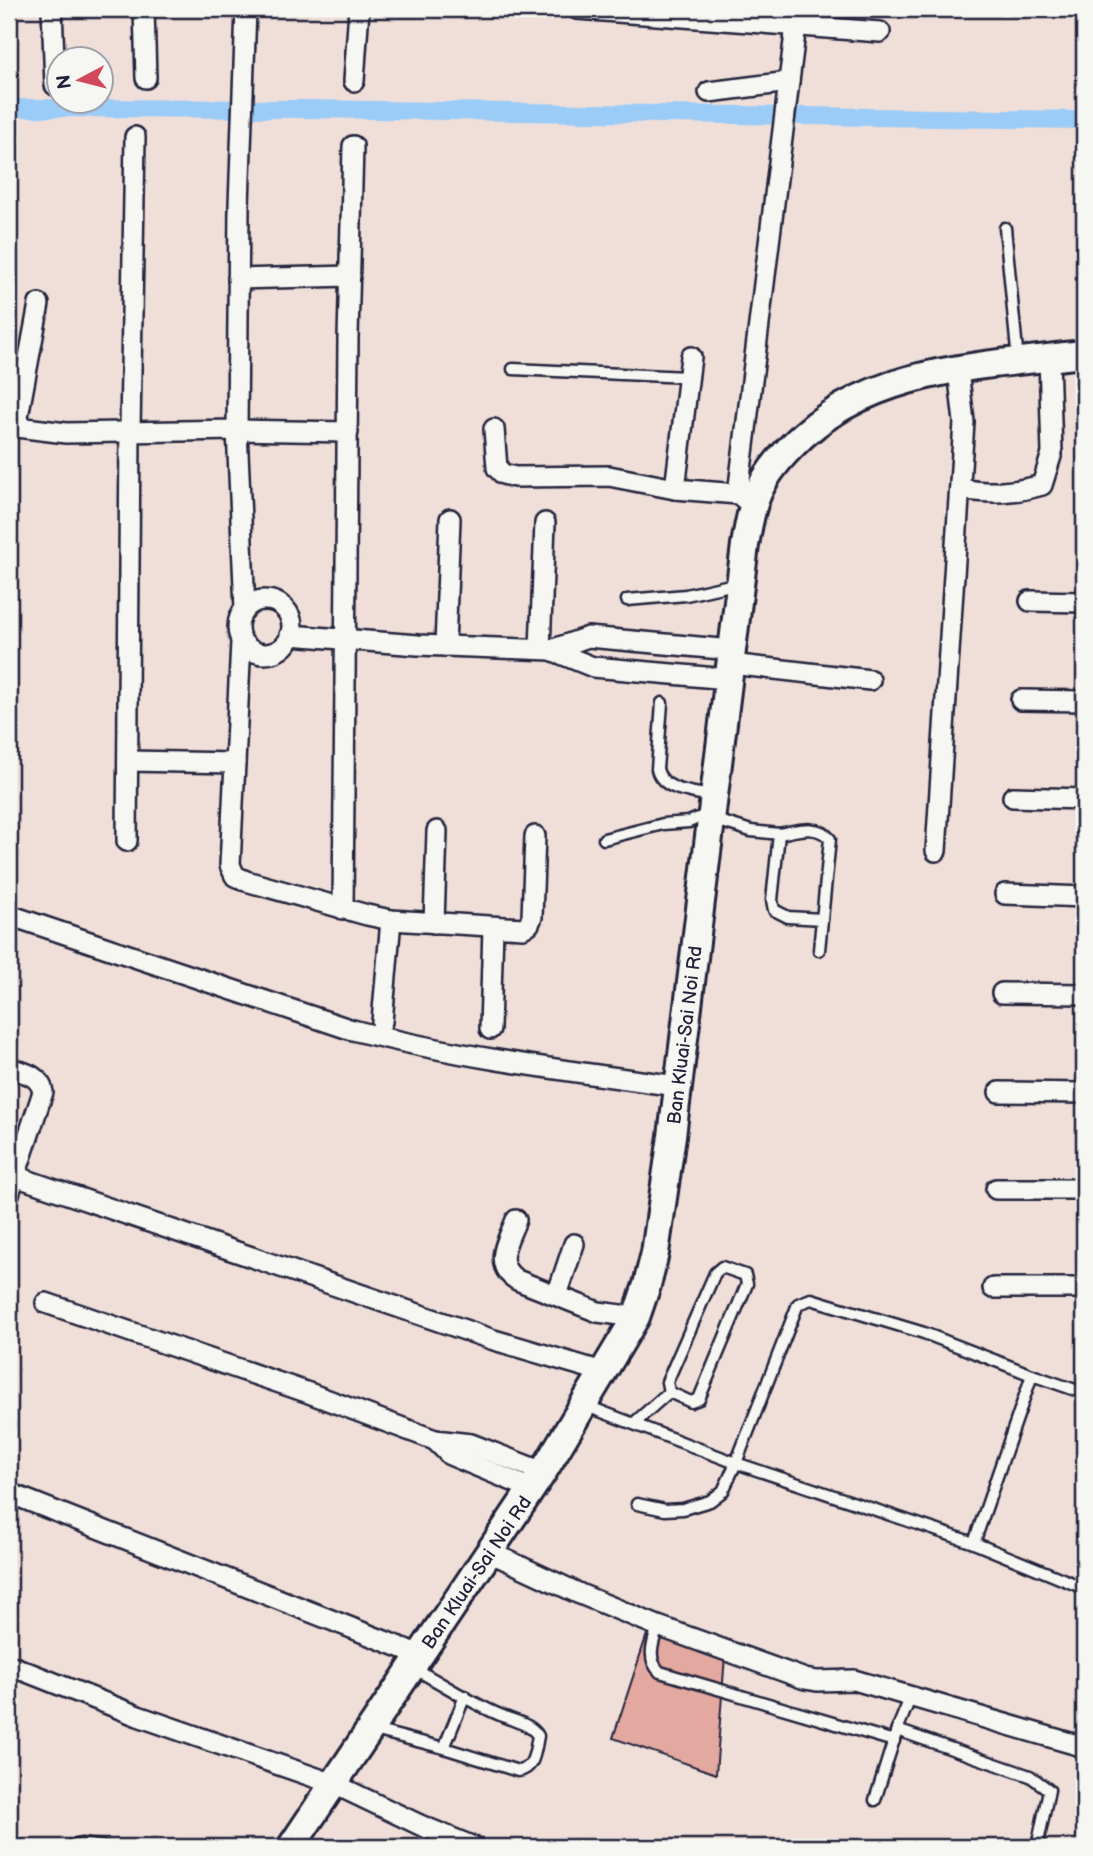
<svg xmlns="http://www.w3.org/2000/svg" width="1093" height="1856" viewBox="0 0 1093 1856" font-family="'Balsamiq Sans',sans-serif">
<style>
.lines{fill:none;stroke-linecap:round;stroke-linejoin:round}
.canal{stroke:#9bcbf7;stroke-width:18}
.building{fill:#e3a9a0;stroke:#22223b;stroke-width:2}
.lane-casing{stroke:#22223b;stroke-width:15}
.street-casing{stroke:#22223b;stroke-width:24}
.secondary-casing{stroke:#22223b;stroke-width:32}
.lane{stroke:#f6f6f2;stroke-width:10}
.street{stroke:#f6f6f2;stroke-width:19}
.secondary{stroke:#f6f6f2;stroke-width:26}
.labels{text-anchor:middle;stroke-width:5;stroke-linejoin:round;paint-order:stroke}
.street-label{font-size:19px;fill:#22223b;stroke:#f6f6f2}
</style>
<rect width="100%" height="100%" fill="#f0dfd9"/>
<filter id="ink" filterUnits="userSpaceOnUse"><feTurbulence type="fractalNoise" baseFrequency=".0143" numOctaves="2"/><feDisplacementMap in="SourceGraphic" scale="14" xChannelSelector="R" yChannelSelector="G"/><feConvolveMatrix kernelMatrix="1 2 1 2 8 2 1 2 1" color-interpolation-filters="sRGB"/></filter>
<g filter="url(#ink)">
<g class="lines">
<polyline class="canal" points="9,108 304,109 1084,120"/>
</g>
<polygon class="building" points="648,1631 725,1656 716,1774 613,1738"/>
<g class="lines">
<g class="lane-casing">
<g id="lane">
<polyline points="1005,228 1018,361"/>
<polyline points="513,369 687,377"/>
<polyline points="627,600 686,595 739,583"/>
<path d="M 662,703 L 657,769 C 662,791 693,792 711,796"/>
<polyline points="713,819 751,831 779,834 772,900 774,910 788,917 822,919"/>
<path d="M 779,834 C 796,831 818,823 830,839 L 819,950"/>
<polyline points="604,839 663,824 689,822 710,813"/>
<polygon points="722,1267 745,1275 747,1284 699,1399 691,1402 669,1392 667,1382 715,1273"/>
<polyline points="584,1405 736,1463 974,1543 1084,1588"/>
<polyline points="634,1423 669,1392"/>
<polyline points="637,1504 665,1510 683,1509 710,1501 723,1491 736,1463 798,1304 811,1299 924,1333 1032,1375 1084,1393"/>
<polyline points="974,1543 1032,1375"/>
<path d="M 658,1626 C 653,1643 646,1659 660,1672 L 894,1741"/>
<path d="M 374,1730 L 444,1748 L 518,1771 C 535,1769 535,1750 538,1736 C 532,1725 517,1722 505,1717 C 473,1705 444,1684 413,1668"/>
<polyline points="897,1730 1030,1776 1049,1790 1037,1847"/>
<polyline points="444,1748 465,1696"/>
<polyline points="875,1800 897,1730 911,1696"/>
<polyline points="69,1847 81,1844 104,1847"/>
</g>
</g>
<g class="street-casing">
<g id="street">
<polyline points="52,9 55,85"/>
<polyline points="144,9 146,78"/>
<polyline points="577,9 880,32"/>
<polyline points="354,81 359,9"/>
<polyline points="709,92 789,82"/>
<polyline points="238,279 350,276"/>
<polyline points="9,426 66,433 237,430 348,432"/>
<polyline points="16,427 39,304"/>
<polyline points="494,429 497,468 503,474 515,477 609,476 675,489 738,494 747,501"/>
<polyline points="675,489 691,357"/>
<path d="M 961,489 C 990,494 1014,493 1042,485 L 1052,453 L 1049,358"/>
<polyline points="738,494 798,9"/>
<circle cx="265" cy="627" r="27"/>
<polyline points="1030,601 1084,602"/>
<polyline points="245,609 237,430 239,205 246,9"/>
<polyline points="290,635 418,645 551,650 593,667 728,679"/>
<polyline points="241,642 230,865 235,876 246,881 367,915 391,920 523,928 529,924 532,917 535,836"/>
<polyline points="445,646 450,519"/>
<polyline points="540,649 545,523"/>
<polyline points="551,650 588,637 732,650"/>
<polyline points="731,664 870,680"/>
<polyline points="1021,700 1084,701"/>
<polyline points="128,761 235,763"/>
<polyline points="1013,797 1084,799"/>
<polyline points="127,841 130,431 135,137"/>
<polyline points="936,851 964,422 958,370"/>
<polyline points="1005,894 1084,897"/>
<polyline points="343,909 348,338 353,146"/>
<path d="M 9,915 L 349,1029 C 456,1057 567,1071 677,1086"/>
<polyline points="434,923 437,831"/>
<polyline points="1002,993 1084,994"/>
<polyline points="382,1022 391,920"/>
<polyline points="490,1029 493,927"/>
<path d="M 9,1068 C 23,1072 40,1075 43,1092 L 9,1194"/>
<polyline points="999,1092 1084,1093"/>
<polyline points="9,1174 494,1340 603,1372"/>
<polyline points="996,1189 1084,1189"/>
<path d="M 516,1220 C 507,1243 492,1264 517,1280 L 598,1312 L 636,1317"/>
<polyline points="993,1288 1084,1288"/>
<polyline points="557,1295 574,1244"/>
<polyline points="46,1303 309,1393 435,1440 471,1444 543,1472"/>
<polyline points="435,1440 450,1455 532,1489"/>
<polyline points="9,1493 420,1655"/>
<polyline points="489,1552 580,1594 658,1626 805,1679 817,1681 854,1680 1084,1747"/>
<polyline points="9,1665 138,1716 334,1784 420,1825 474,1847"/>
</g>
</g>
<g class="secondary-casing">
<path id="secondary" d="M 291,1847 L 543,1472 L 636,1317 L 647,1285 L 655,1253 L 672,1136 L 745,545 C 748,529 750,513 756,498 C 763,478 777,461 792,446 C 868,367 982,366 1084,354"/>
</g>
<use href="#lane" class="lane"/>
<use href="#street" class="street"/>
<use href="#secondary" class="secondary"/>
</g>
</g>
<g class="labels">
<g class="street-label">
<text transform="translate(684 1035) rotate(-83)" y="7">Ban Kluai-Sai Noi Rd</text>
<text transform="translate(476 1572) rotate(-56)" y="7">Ban Kluai-Sai Noi Rd</text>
</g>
</g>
<rect width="1093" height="1856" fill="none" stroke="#f6f6f2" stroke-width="35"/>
<rect x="18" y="18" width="1058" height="1821" fill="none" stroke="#22223b" stroke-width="2.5" filter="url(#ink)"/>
<g transform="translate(80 80) rotate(263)"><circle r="33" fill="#f6f6f2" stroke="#a1a1a9" stroke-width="2"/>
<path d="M0-5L12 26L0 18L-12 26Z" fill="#d1495b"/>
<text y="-10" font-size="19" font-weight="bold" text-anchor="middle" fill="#22223b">N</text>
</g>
</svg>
